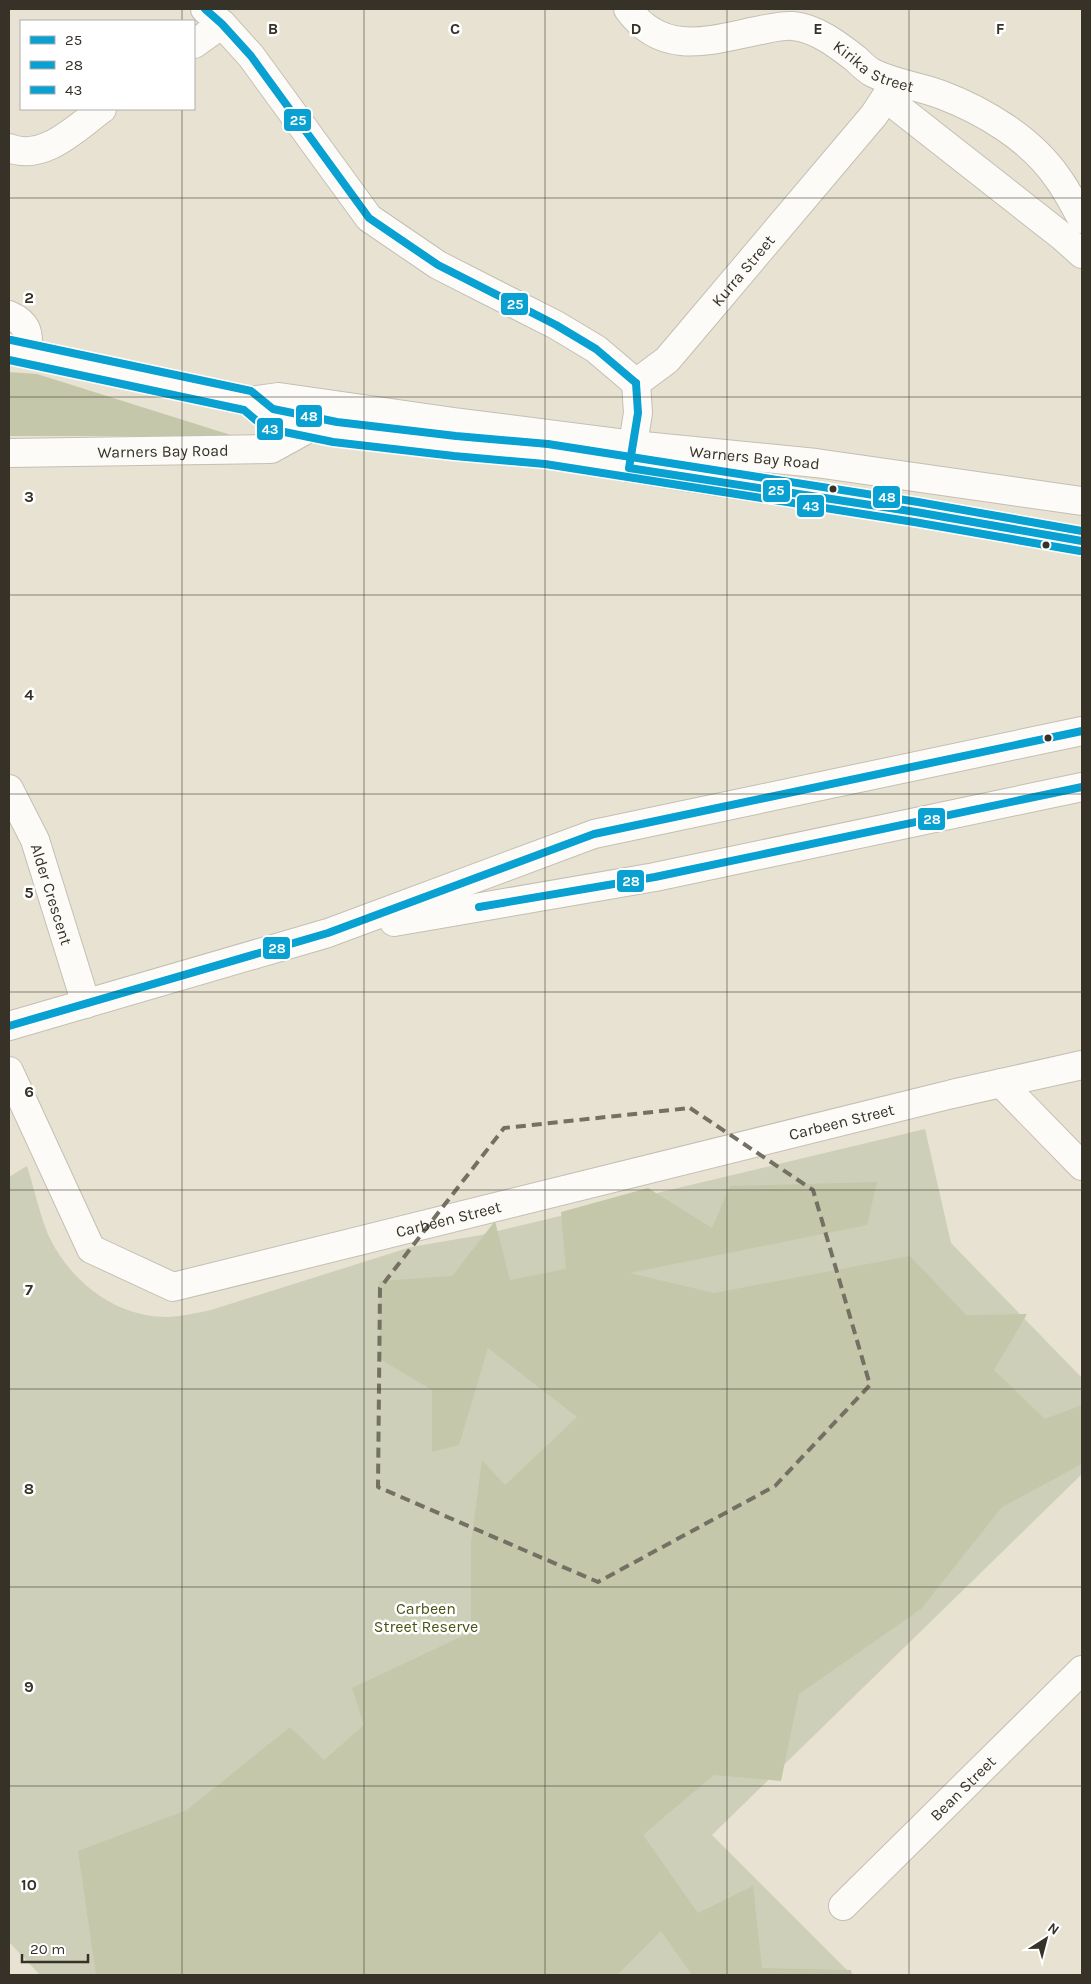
<svg xmlns="http://www.w3.org/2000/svg" width="1091" height="1984" viewBox="0 0 1091 1984" font-family="Karla,sans-serif">
<style>
.green{fill:#cecfb8}
.forest{fill:#c5c7aa}
.lines{fill:none;stroke-linecap:round;stroke-linejoin:round}
.minor-casing{stroke:#c4bfb3;stroke-width:30}
.major-casing{stroke:#c4bfb3;stroke-width:30}
.minor{stroke:#fcfbf8;stroke-width:28}
.major{stroke:#fcfbf8;stroke-width:28}
.bus-1-casing{stroke:#fff;stroke-width:11}
.bus-2-casing{stroke:#fff;stroke-width:11}
.bus-3-casing{stroke:#fff;stroke-width:11}
.bus-4-casing{stroke:#fff;stroke-width:11}
.bus-1{stroke:#08a1d1;stroke-width:8}
.bus-2{stroke:#08a1d1;stroke-width:8}
.bus-3{stroke:#08a1d1;stroke-width:8}
.bus-4{stroke:#08a1d1;stroke-width:8}
.marked{fill:none;stroke:#747063;stroke-width:4;stroke-dasharray:10 6;stroke-linejoin:round}
.grid{fill:none;stroke:#363227;stroke-width:1;stroke-opacity:0.55}
.bus-dot{fill:#363227;stroke:#fff;stroke-width:2}
.labels{text-anchor:middle;stroke-width:5;stroke-linejoin:round;paint-order:stroke}
.street-label{font-size:16px;fill:#363227;stroke:#fff}
.park-label{font-size:16px;fill:#4a5416;stroke:#fff}
.grid-label{font-size:16px;text-anchor:middle;font-weight:bold;fill:#363227;stroke:#fff;stroke-width:5;stroke-linejoin:round;paint-order:stroke}
.line-badge{stroke:#fff;stroke-width:2}
.badge-label{font-size:14px;text-anchor:middle;font-weight:bold;fill:#fff}
</style>
<rect width="100%" height="100%" fill="#e8e2d2"/>
<path class="green" d="M 925,1129 L 951,1243 L 1082,1378 L 1082,1474 L 712,1835 L 852,1975 L 40,1975 L 9,1942 L 9,1177 L 27,1166 C 34,1188 39,1211 47,1232 C 68,1280 115,1318 169,1317 C 183,1316 197,1313 211,1310 L 411,1247 L 481,1235 Z"/>
<g class="forest">
<polygon points="9,372 37,374 234,436 9,436"/>
<polygon points="877,1182 867,1225 630,1273 714,1293 910,1256 966,1315 1027,1314 994,1370 1045,1419 1082,1405 1082,1464 1002,1507 921,1609 799,1694 781,1781 714,1775 643,1835 698,1913 753,1886 762,1968 851,1970 852,1975 692,1975 661,1931 617,1975 96,1975 78,1851 187,1810 290,1727 324,1760 364,1725 352,1688 471,1632 471,1542 482,1460 505,1485 577,1417 488,1348 459,1445 432,1452 432,1390 380,1359 379,1281 452,1276 495,1221 510,1280 566,1269 561,1212 648,1188 712,1228 730,1186"/>
</g>
<g class="lines">
<g class="minor-casing">
<g id="minor">
<polyline points="205,9 222,24 251,56 369,218 438,265 556,325 596,349 636,383"/>
<path id="s1" d="M 628,9 C 662,56 708,41 756,31 C 768,29 781,25 793,26 C 816,28 838,45 856,59 C 861,64 867,70 873,73 C 895,84 919,86 942,95 C 984,111 1031,139 1057,177 C 1067,190 1074,205 1082,219"/>
<polyline points="194,44 222,24"/>
<polyline points="886,98 1063,237 1082,254"/>
<path d="M 9,148 C 43,162 76,128 102,109"/>
<path d="M 9,315 C 30,324 28,334 28,354"/>
<path id="s2" d="M 636,383 L 667,360 L 874,115 L 895,83"/>
<path id="s3" d="M 9,453 L 271,449 L 311,427"/>
<polyline points="629,468 638,413 636,383"/>
<path id="s4" d="M 9,789 L 35,840 L 86,1004"/>
<polyline points="394,922 655,877 1082,787"/>
<polyline points="9,1026 328,933 594,834 1082,731"/>
<path id="s5" d="M 9,1071 L 91,1249 L 173,1287 L 952,1094 L 1082,1065"/>
<polyline points="1001,1083 1082,1166"/>
<path id="s6" d="M 843,1906 L 1082,1670"/>
</g>
</g>
<g class="major-casing">
<g id="major">
<path id="s7" d="M 9,350 L 249,401 L 279,397 L 454,422 L 633,445 L 816,463 L 1082,501"/>
<polyline points="249,401 268,418 335,432 455,446 546,454 686,477 916,512 1082,541"/>
</g>
</g>
<use href="#minor" class="minor"/>
<use href="#major" class="major"/>
<g class="bus-1-casing">
<g id="bus-1">
<polyline points="205,9 222,24 251,56 369,218 438,265 556,325 596,349 636,383"/>
<polyline points="636,383 638,413 629,468 916,512 1082,541"/>
</g>
</g>
<g class="bus-2-casing">
<g id="bus-2">
<polyline points="479,907 655,877 1082,787"/>
<polyline points="9,1026 328,933 594,834 1082,731"/>
</g>
</g>
<g class="bus-3-casing">
<polyline id="bus-3" points="9,360 244,410 265,428 333,442 454,456 545,464 914,522 1080,551"/>
</g>
<g class="bus-4-casing">
<polyline id="bus-4" points="11,340 251,391 273,409 337,422 456,436 548,444 918,502 1082,531"/>
</g>
<use href="#bus-1" class="bus-1"/>
<use href="#bus-2" class="bus-2"/>
<use href="#bus-3" class="bus-3"/>
<use href="#bus-4" class="bus-4"/>
</g>
<path class="marked" d="M 690,1108 L 813,1190 L 870,1385 L 775,1486 L 598,1582 L 378,1487 L 380,1288 L 504,1128 Z"/>
<path class="grid" d="M 182,9 L 182,21M 364,9 L 364,1975M 545,9 L 545,1975M 727,9 L 727,1975M 909,9 L 909,1975M 182,109 L 182,1975M 9,198 L 1082,198M 9,397 L 1082,397M 9,595 L 1082,595M 9,794 L 1082,794M 9,992 L 1082,992M 9,1190 L 1082,1190M 9,1389 L 1082,1389M 9,1587 L 1082,1587M 9,1786 L 1082,1786"/>
<g class="bus-dot">
<circle cx="833" cy="489" r="4.5"/>
<circle cx="1046" cy="545" r="4.5"/>
<circle cx="1048" cy="738" r="4.5"/>
</g>
<g class="labels">
<g class="street-label">
<text dy="6" stroke="none"><textPath href="#s1" startOffset="269">Kirika Street</textPath></text>
<text dy="6" stroke="none"><textPath href="#s2" startOffset="156">Kurra Street</textPath></text>
<text dy="6" stroke="none"><textPath href="#s3" startOffset="154">Warners Bay Road</textPath></text>
<text dy="6" stroke="none"><textPath href="#s7" startOffset="755">Warners Bay Road</textPath></text>
<text dy="6" stroke="none"><textPath href="#s4" startOffset="114">Alder Crescent</textPath></text>
<text dy="6" stroke="none"><textPath href="#s5" startOffset="975">Carbeen Street</textPath></text>
<text dy="6" stroke="none"><textPath href="#s5" startOffset="570">Carbeen Street</textPath></text>
<text dy="6" stroke="none"><textPath href="#s6" startOffset="168">Bean Street</textPath></text>
</g>
<g class="park-label">
<text x="426" y="1614">Carbeen<tspan x="426" dy="18">Street Reserve</tspan></text>
</g>
</g>
<g class="grid-label">
<text x="273" y="34">B</text>
<text x="455" y="34">C</text>
<text x="636" y="34">D</text>
<text x="818" y="34">E</text>
<text x="1000" y="34">F</text>
<text x="29" y="303">2</text>
<text x="29" y="502">3</text>
<text x="29" y="700">4</text>
<text x="29" y="898">5</text>
<text x="29" y="1097">6</text>
<text x="29" y="1295">7</text>
<text x="29" y="1494">8</text>
<text x="29" y="1692">9</text>
<text x="29" y="1890">10</text>
</g>
<g class="line-badge">
<rect x="283" y="108" width="29" height="24" rx="5" fill="#08a1d1"/>
<rect x="500" y="292" width="29" height="24" rx="5" fill="#08a1d1"/>
<rect x="295" y="404" width="28" height="24" rx="5" fill="#08a1d1"/>
<rect x="256" y="417" width="28" height="24" rx="5" fill="#08a1d1"/>
<rect x="762" y="479" width="29" height="24" rx="5" fill="#08a1d1"/>
<rect x="872" y="485" width="29" height="24" rx="5" fill="#08a1d1"/>
<rect x="796" y="494" width="29" height="24" rx="5" fill="#08a1d1"/>
<rect x="917" y="807" width="29" height="24" rx="5" fill="#08a1d1"/>
<rect x="616" y="869" width="29" height="24" rx="5" fill="#08a1d1"/>
<rect x="262" y="936" width="29" height="24" rx="5" fill="#08a1d1"/>
</g>
<g class="badge-label">
<text x="298" y="125">25</text>
<text x="515" y="309">25</text>
<text x="309" y="421">48</text>
<text x="270" y="434">43</text>
<text x="776" y="495">25</text>
<text x="887" y="502">48</text>
<text x="811" y="511">43</text>
<text x="932" y="824">28</text>
<text x="631" y="886">28</text>
<text x="277" y="953">28</text>
</g>
<rect width="1091" height="1984" fill="none" stroke="#363227" stroke-width="20"/>
<rect x="20" y="20" width="175" height="90" fill="#ffffff" stroke="#afada9"/>
<rect x="30" y="36" width="25" height="8" fill="#08a1d1" stroke="#afada9"/>
<text x="65" y="45" font-size="15" fill="#363227">25</text>
<rect x="30" y="61" width="25" height="8" fill="#08a1d1" stroke="#afada9"/>
<text x="65" y="70" font-size="15" fill="#363227">28</text>
<rect x="30" y="86" width="25" height="8" fill="#08a1d1" stroke="#afada9"/>
<text x="65" y="95" font-size="15" fill="#363227">43</text>
<g transform="translate(1046 1939) rotate(36)" stroke="#ffffff" stroke-width="4" paint-order="stroke">
<path d="M0-4L9 19L0 12L-9 19Z" fill="#363227"/>
<text y="-8" font-size="14" font-weight="bold" text-anchor="middle" fill="#363227">N</text>
</g>
<path d="M22 1954v8h66v-8" fill="none" stroke="#363227" stroke-width="2.5"/>
<text x="30" y="1954" font-size="15" fill="#363227" stroke="#ffffff" stroke-width="4" paint-order="stroke">20 m</text>
</svg>
